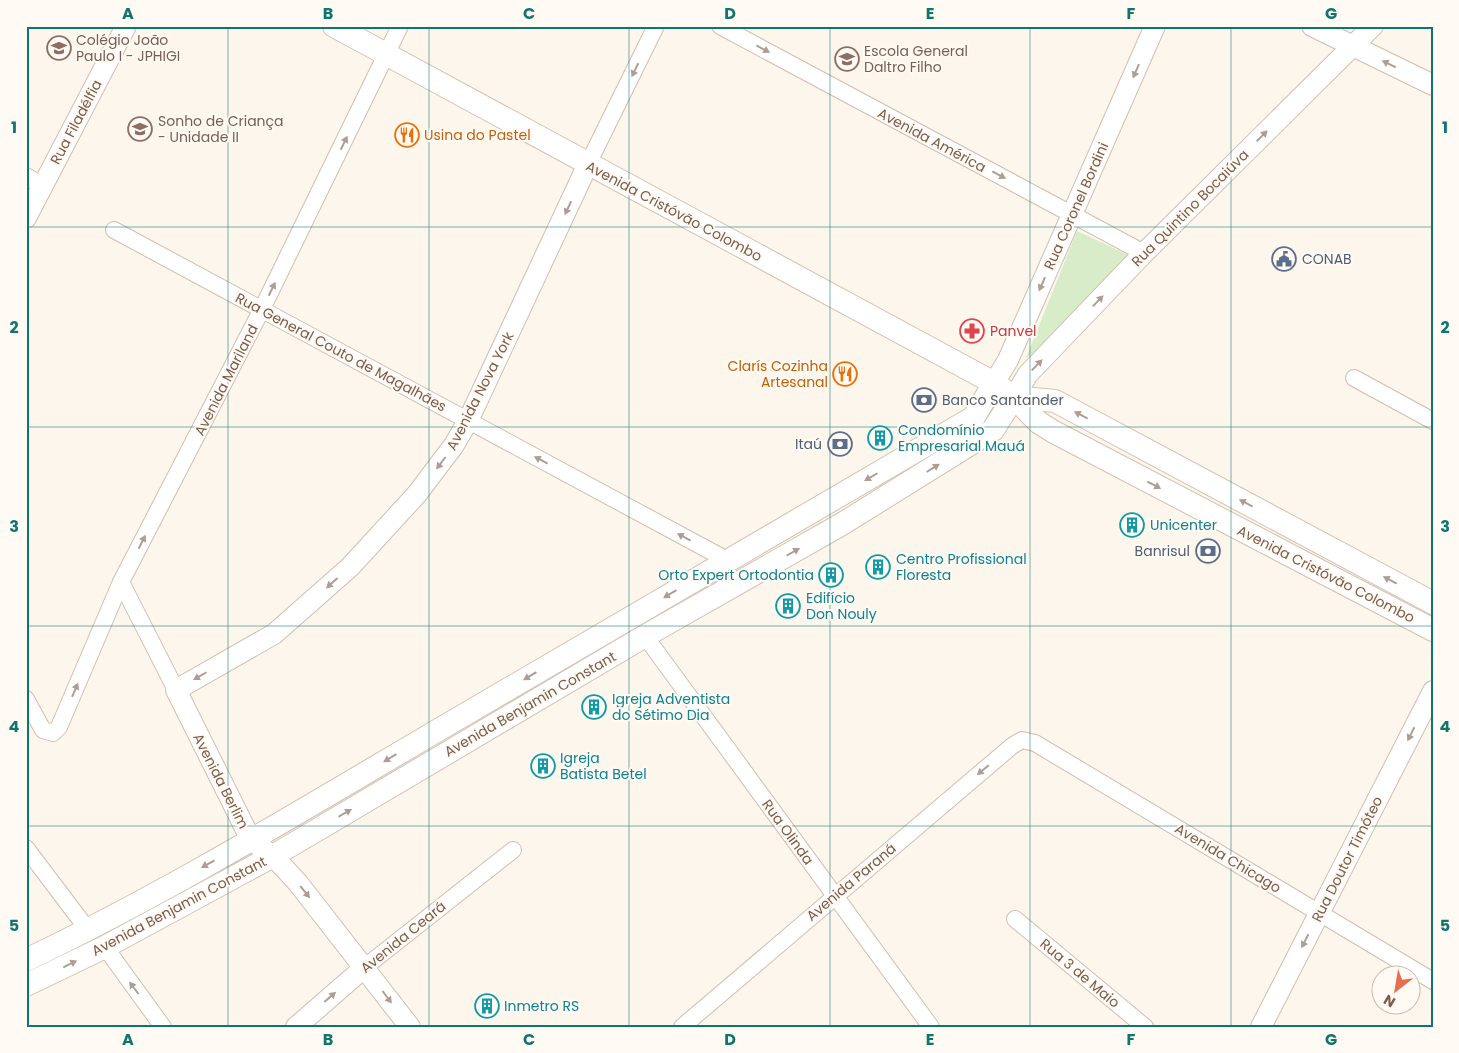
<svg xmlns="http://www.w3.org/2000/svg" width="1459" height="1053" viewBox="0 0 1459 1053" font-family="Poppins,sans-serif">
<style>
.green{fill:#d8ecc9}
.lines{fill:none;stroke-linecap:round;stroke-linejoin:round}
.minor-casing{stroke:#d1beb0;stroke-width:18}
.tertiary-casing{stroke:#d1beb0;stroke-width:22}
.secondary-casing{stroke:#d6c0b0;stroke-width:24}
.minor{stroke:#fff;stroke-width:16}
.tertiary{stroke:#fff;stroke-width:20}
.secondary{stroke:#fff;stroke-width:22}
.oneway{fill:#af9d94}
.grid{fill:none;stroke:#0f766e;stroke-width:1;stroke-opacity:0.55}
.labels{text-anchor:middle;stroke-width:4;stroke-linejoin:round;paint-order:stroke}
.education-label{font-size:14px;fill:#785e54;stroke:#fffaf3;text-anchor:start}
.street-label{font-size:14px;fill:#7a5c4d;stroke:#fffaf3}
.food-label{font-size:14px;fill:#c56008;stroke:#fffaf3;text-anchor:start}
.service-label{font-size:14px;fill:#4e5e75;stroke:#fffaf3;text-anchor:start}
.health-label{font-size:14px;fill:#be3a42;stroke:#fffaf3;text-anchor:start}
.culture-label{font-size:14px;fill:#0d838f;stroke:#fffaf3;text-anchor:start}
.neatline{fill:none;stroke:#0f766e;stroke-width:2}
.grid-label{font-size:16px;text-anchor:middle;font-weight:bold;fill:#0f766e}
</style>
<rect width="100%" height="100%" fill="#fdf6ec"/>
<polygon class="green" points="1077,231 1131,256 1036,351 1026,358"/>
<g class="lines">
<g class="minor-casing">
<g id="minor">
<polyline points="720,26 1144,253"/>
<polyline points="588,164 656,26"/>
<polyline points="26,176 43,186"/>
<polyline points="114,230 727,560"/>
<polyline points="1354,378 1433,421"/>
<polyline points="121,582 176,690"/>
<polyline points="645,636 931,1027"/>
<polyline points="26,699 43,730 53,733 59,727 121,582 262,309 400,26"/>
<polyline points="26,848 88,930"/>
<polyline points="1015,919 1145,1027"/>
<polyline points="105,947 163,1027"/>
<polyline points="365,967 513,850"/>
<polyline points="682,1027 1012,746 1022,740 1035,743 1433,981"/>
</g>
</g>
<g class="tertiary-casing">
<g id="tertiary">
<polyline points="1312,26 1433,85"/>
<polyline points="26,218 126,26"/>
<polyline points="994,383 1008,360 1155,26"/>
<polyline points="1014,397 1028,374 1144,253 1373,26"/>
<polyline points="296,1027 365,967"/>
<polyline points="410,1027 298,883 273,856 251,840 176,690 274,634 350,567 417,494 454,445 468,421 588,164"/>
<polyline points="1261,1027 1433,691"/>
</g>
</g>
<g class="secondary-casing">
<g id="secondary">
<polyline points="334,26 994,383 1014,397 1038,422 1054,432 1433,630"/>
<polyline points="1014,397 1055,401 1433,603"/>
<path d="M 26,960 C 173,890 312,804 452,722 C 626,619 800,518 974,417 L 994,383"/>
<polyline points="26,985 105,947 273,856 645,636 842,524 993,430 1014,397"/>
</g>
</g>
<use href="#minor" class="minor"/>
<use href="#tertiary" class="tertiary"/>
<use href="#secondary" class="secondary"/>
</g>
<defs><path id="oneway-solid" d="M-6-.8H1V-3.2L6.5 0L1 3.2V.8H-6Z" transform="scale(1.25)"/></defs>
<g class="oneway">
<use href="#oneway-solid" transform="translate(763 49) rotate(28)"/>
<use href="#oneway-solid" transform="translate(1389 64) rotate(-154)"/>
<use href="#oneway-solid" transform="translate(635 70) rotate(116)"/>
<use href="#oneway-solid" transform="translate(1136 71) rotate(114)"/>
<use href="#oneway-solid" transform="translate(1262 136) rotate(-45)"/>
<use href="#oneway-solid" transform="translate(344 143) rotate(-64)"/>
<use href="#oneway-solid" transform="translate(999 175) rotate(28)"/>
<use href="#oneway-solid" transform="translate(568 208) rotate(115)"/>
<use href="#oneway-solid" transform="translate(1042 284) rotate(114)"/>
<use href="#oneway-solid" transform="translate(272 289) rotate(-64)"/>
<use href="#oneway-solid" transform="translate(1098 301) rotate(-46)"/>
<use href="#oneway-solid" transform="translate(1037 365) rotate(-46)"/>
<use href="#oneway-solid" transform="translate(1081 415) rotate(-152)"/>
<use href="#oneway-solid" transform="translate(541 460) rotate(-152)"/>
<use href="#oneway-solid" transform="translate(441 463) rotate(127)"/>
<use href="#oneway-solid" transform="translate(933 468) rotate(-32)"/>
<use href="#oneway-solid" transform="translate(871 477) rotate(150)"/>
<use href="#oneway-solid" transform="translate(1154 485) rotate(27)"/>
<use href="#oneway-solid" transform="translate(1246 503) rotate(-152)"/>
<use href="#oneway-solid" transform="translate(684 537) rotate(-152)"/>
<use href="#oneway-solid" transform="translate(142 542) rotate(-63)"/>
<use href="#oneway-solid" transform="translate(793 552) rotate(-30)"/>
<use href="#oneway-solid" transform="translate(1390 580) rotate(-152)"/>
<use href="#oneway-solid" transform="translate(332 583) rotate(138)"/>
<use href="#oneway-solid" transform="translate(670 594) rotate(149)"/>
<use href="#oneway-solid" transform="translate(200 676) rotate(150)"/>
<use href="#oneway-solid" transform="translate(530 676) rotate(149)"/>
<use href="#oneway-solid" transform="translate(75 690) rotate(-67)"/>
<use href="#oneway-solid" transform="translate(1411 734) rotate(117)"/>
<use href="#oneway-solid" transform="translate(390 758) rotate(149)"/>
<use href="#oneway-solid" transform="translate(983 770) rotate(140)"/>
<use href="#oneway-solid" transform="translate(345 813) rotate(-30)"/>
<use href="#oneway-solid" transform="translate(208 864) rotate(151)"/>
<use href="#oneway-solid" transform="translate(305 892) rotate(51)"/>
<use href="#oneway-solid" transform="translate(1305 941) rotate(117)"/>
<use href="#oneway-solid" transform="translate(70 964) rotate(-26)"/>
<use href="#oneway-solid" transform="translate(134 988) rotate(-127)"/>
<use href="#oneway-solid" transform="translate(330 997) rotate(-41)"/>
<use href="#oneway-solid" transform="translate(387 997) rotate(53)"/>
</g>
<path class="grid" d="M 228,26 L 228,1027M 429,26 L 429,1027M 629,26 L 629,1027M 830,26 L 830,1027M 1030,26 L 1030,1027M 1231,26 L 1231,1027M 26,227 L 1433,227M 26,427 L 1433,427M 26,626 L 1433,626M 26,826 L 1433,826"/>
<defs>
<g id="school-ring" transform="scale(1.25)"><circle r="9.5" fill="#fffaf3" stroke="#8d6e63" stroke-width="1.5"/><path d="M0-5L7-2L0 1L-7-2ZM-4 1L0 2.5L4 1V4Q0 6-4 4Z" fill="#8d6e63"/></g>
<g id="restaurant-ring" transform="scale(1.25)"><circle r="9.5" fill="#fffaf3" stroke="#e8710a" stroke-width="1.5"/><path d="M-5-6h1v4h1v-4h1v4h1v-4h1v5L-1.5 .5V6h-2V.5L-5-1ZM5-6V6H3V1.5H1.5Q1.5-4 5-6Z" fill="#e8710a"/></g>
<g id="civic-ring" transform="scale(1.25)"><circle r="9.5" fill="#fffaf3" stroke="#5c6f8a" stroke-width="1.5"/><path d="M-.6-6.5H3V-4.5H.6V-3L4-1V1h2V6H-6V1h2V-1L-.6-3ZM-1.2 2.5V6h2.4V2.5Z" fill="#5c6f8a"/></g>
<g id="pharmacy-ring" transform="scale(1.25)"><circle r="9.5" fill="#fffaf3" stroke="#e0444e" stroke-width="1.5"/><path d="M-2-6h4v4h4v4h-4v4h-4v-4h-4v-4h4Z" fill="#e0444e"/></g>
<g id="bank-ring" transform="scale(1.25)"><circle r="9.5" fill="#fffaf3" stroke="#5c6f8a" stroke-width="1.5"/><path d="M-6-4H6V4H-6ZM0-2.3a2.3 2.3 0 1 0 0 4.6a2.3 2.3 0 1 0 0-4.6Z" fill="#5c6f8a"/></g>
<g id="building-ring" transform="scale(1.25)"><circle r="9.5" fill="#fffaf3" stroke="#0f9aa8" stroke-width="1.5"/><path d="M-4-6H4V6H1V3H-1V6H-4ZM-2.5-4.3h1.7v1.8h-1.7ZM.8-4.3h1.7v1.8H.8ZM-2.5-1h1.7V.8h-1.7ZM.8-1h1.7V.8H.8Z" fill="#0f9aa8"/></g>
</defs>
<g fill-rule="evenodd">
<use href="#school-ring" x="59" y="48"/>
<use href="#school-ring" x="847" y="59"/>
<use href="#school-ring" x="140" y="129"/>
<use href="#restaurant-ring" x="407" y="135"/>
<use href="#civic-ring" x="1284" y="259"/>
<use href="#pharmacy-ring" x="972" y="331"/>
<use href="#restaurant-ring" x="845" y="374"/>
<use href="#bank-ring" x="924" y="400"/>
<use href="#building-ring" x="880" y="438"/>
<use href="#bank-ring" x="840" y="444"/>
<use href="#building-ring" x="1132" y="525"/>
<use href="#bank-ring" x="1208" y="551"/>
<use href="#building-ring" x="878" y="567"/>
<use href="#building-ring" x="831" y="575"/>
<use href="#building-ring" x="788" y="606"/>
<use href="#building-ring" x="594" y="707"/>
<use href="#building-ring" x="543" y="766"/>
<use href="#building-ring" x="487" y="1006"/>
</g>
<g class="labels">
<g class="education-label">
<text x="76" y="45">Colégio João<tspan x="76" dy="16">Paulo I - JPHIGI</tspan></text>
<text x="864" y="56">Escola General<tspan x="864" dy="16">Daltro Filho</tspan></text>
<text x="158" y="126">Sonho de Criança<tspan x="158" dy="16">- Unidade II</tspan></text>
</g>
<g class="street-label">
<text transform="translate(76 122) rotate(-62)" y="5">Rua Filadélfia</text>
<text transform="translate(932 140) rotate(28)" y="5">Avenida América</text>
<text transform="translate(1076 206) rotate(-66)" y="5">Rua Coronel Bordini</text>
<text transform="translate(1190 208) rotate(-45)" y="5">Rua Quintino Bocaiúva</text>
<text transform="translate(674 211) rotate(28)" y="5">Avenida Cristóvão Colombo</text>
<text transform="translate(341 352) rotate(28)" y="5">Rua General Couto de Magalhães</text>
<text transform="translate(226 380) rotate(-63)" y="5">Avenida Mariland</text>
<text transform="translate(480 391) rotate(-63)" y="5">Avenida Nova York</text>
<text transform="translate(1326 574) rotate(27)" y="5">Avenida Cristóvão Colombo</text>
<text transform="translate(530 704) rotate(-30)" y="5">Avenida Benjamin Constant</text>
<text transform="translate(221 781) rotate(63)" y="5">Avenida Berlim</text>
<text transform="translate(788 832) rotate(54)" y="5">Rua Olinda</text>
<text transform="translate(1228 858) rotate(31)" y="5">Avenida Chicago</text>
<text transform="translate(1347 859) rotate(-63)" y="5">Rua Doutor Timóteo</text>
<text transform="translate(851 882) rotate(-40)" y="5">Avenida Paraná</text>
<text transform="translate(179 906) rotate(-28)" y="5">Avenida Benjamin Constant</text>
<text transform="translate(403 937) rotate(-39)" y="5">Avenida Ceará</text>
<text transform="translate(1080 973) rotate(40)" y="5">Rua 3 de Maio</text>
</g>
<g class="food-label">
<text x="424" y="140">Usina do Pastel</text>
<text x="828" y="371" text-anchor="end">Clarís Cozinha<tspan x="828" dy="16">Artesanal</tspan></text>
</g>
<g class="service-label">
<text x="1302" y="264">CONAB</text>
<text x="942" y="405">Banco Santander</text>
<text x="822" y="449" text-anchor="end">Itaú</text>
<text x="1190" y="556" text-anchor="end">Banrisul</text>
</g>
<g class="health-label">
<text x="990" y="336">Panvel</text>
</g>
<g class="culture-label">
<text x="898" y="435">Condomínio<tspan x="898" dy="16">Empresarial Mauá</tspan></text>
<text x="1150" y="530">Unicenter</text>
<text x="896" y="564">Centro Profissional<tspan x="896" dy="16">Floresta</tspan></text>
<text x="814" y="580" text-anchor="end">Orto Expert Ortodontia</text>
<text x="806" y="603">Edifício<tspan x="806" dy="16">Don Nouly</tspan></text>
<text x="612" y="704">Igreja Adventista<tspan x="612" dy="16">do Sétimo Dia</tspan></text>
<text x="560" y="763">Igreja<tspan x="560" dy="16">Batista Betel</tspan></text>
<text x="504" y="1011">Inmetro RS</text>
</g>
</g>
<rect width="1459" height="1053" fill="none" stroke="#fffaf3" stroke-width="55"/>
<g transform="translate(1396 990) rotate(211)"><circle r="24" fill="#fffaf3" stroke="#cabbb1"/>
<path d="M0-4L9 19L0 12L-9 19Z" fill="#e76f51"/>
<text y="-8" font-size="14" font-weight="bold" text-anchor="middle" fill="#7a5c4d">N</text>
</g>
<rect x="28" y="28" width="1404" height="998" class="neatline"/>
<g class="grid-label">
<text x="128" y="19">A</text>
<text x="328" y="19">B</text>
<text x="529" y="19">C</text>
<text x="730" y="19">D</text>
<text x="930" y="19">E</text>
<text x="1131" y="19">F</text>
<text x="1331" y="19">G</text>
<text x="14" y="133">1</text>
<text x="1445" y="133">1</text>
<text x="14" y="333">2</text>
<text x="1445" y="333">2</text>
<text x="14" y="532">3</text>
<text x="1445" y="532">3</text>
<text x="14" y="732">4</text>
<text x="1445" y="732">4</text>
<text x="14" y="931">5</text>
<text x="1445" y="931">5</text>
<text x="128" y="1045">A</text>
<text x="328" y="1045">B</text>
<text x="529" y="1045">C</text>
<text x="730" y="1045">D</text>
<text x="930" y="1045">E</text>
<text x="1131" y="1045">F</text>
<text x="1331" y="1045">G</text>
</g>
</svg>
